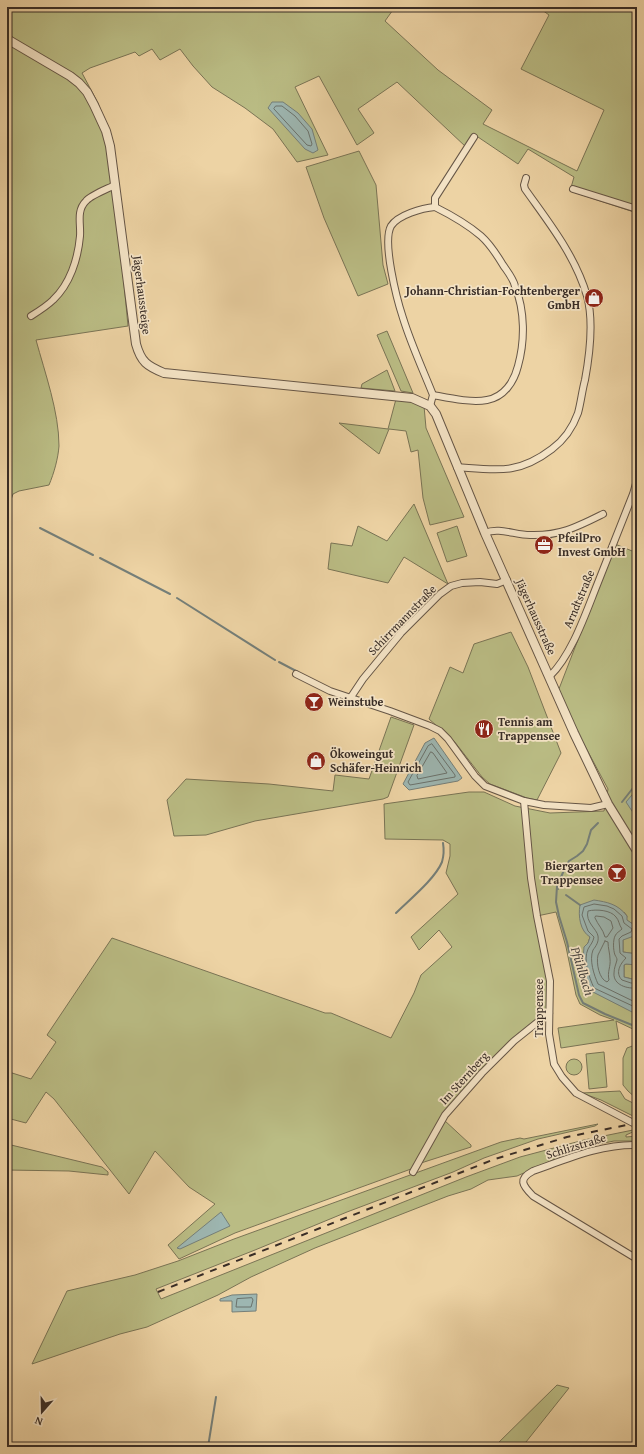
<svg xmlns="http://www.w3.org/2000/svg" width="644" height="1454" viewBox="0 0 644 1454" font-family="'Gentium Book Plus',serif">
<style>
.green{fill:#babc84;stroke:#7a7455}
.water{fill:#9db6b1;stroke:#757f79}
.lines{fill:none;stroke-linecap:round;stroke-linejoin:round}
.shore{stroke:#6b726c;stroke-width:1}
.stream{stroke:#757f79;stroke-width:2}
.minor-casing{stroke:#665646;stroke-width:8}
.tertiary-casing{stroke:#665646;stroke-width:10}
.minor{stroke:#f3e2c4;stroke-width:6}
.tertiary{stroke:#f3e2c4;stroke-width:8}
.rail{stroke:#392d26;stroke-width:2;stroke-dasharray:7 7;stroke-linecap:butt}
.labels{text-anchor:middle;stroke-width:3.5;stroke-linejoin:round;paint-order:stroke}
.poi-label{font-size:12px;font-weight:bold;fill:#392d26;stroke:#f3e2c4;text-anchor:start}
.street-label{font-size:12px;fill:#392d26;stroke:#f3e2c4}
.water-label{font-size:13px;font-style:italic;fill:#4d4842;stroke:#f3e2c4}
</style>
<rect width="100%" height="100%" fill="#edd3a4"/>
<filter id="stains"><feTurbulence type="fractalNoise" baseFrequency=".005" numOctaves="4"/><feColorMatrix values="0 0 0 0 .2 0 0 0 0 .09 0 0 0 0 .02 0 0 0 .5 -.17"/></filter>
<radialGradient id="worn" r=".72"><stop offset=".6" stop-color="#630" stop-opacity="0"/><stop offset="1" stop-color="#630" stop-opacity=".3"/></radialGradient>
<g class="green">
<path d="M 7,7 L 395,7 L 385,21 L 438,70 L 492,110 L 483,124 L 577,171 L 604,110 L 521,69 L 549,15 L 538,7 L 637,7 L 637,213 L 570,191 L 574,177 L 528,149 L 518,164 L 475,135 L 466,147 L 397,82 L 358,109 L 374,133 L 357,145 L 319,76 L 295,87 L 328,155 L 297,162 L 273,129 L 245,108 L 212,87 L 193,66 L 180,49 L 160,60 L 152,49 L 139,56 L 135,52 L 90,68 L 82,73 L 98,103 L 110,136 L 128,326 L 36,340 C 45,373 59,412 59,446 C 58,459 54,473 49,485 L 19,491 L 13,494 L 7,511 Z"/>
<polygon points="359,151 376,185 383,265 388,284 358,296 324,218 306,167"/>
<polygon points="387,331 413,393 401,391 377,335"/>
<polygon points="387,370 395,391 361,388 362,384"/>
<polygon points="396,399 410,400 424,406 426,428 464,517 430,525 423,498 418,450 411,452 406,431 389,429 379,454 339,423 388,429"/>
<polygon points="414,504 448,584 404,557 388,583 328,569 331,543 352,546 358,526 387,541"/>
<polygon points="457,526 467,556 447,562 437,533"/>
<path d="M 615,544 L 637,553 L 637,954 L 623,952 L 623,939 L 635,925 L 626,920 L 627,916 L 624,912 L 590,937 L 588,943 L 584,947 L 634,1013 L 637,1012 L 637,1031 L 616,1021 L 619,1039 L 561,1048 L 558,1028 L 614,1020 L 600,1015 L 580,1004 L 576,995 L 566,947 L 556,912 L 537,916 L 549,972 L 547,1019 C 510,1038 472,1088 444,1120 L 471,1145 L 471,1147 L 421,1163 L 411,1169 L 235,1233 L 179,1259 L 168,1245 L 215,1204 L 189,1187 L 155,1151 L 129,1194 L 54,1099 L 46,1092 L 26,1123 L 7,1118 L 7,1076 L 9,1072 L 31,1079 L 56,1042 L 47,1035 L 112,938 L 325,1013 L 331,1013 L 391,1038 L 414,993 L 421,975 L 452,947 L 439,930 L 419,950 L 411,937 L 458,894 L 446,873 L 450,856 L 450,844 L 443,840 L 385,839 L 384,804 L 469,792 L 484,792 L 515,806 L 550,813 L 604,811 L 608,789 L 557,694 Z"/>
<polygon points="511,632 528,667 561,753 537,800 527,798 490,784 482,777 454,741 429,719 450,667 463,673 474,644"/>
<polygon points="391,717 414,725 388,797 383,799 255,821 206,835 174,836 167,800 186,779 269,784 333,791 335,775 369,779"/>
<polygon points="626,964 637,965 637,979 632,979 624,977 624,965"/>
<polygon points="635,1045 637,1045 637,1099 628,1091 623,1085 623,1058 627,1048"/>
<polygon points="604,1052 607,1087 589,1089 586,1054"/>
<circle cx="574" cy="1067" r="8"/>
<polygon points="620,1091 625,1099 637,1105 637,1116 633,1116 601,1100 582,1093"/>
<polygon points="598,1124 595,1126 538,1139 484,1158 453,1172 347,1212 255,1250 156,1289 161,1299 466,1177 520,1157 584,1140 633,1130 635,1131 626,1135 626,1137 637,1136 637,1141 614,1141 599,1144 555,1159 517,1176 488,1180 471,1189 448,1196 315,1248 251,1277 218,1295 147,1327 120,1334 32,1364 67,1291 135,1275 178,1261 234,1239 501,1142 520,1138 524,1139"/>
<polygon points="7,1144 102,1167 108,1172 108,1175 69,1171 7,1170"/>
<polygon points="557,1385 569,1388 522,1447 494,1447"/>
</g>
<g class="water">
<polygon points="272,102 283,102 298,113 312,129 318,150 313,153 305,149 268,108"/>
<polygon points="434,738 462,778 458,781 409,790 403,784 425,743"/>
<polygon points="637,789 637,811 634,814 626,802"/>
<path d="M 594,900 C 607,902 618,904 627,916 L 627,920 L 637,927 L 634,936 L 623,940 L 623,952 L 637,954 L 637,965 L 626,964 L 624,965 L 624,977 L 632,979 L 637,979 L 637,1012 L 634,1013 L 591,991 L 585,978 L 583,960 L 584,947 L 588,943 L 590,937 C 580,931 578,916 580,905 Z"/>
<polygon points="221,1212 230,1226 180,1249 177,1248"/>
<polygon points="257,1294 256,1311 232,1312 232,1301 220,1301 220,1299 232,1295"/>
</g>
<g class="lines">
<g class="shore">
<polygon points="276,106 282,106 295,116 308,131 312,144 311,146 307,145 274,109"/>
<polygon points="432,744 455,775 455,777 410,785 408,782 428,746"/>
<polygon points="431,752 433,753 447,773 418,779 417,776"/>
<path d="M 596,916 L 604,917 L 611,921 L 613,928 L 607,937 L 605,937 C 603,929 598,925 595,918 Z"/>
<path d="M 605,941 L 608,942 C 608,948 610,954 610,959 C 611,966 607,972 609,980 L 607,982 C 599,979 596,963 598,955 C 600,951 603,945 605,941 Z"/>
<path d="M 637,983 L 631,983 L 622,980 C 615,973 620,964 626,958 L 620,953 L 619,939 L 622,936 L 631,932 L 632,929 L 624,923 L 622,916 L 614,909 L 607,906 L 594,904 L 584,907 L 582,915 L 588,931 L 594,937 C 593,942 591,944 588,949 C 583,960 589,977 594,988 L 637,1008"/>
<path d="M 637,988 C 627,989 613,985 614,973 C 614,968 616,964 617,960 C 617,958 616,957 615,955 C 613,950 613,940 615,936 C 616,933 620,931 622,929 C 619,925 619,920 616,917 C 611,910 596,909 588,911 C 585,922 597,929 598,936 C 599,942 596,946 593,950 C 589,960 594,975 598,984 L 637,1003"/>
<polygon points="252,1298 253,1300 251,1307 236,1307 237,1299"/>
</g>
<g class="stream">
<polyline points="40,528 93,555"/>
<polyline points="100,558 170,594"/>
<polyline points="177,598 275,660"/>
<polyline points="279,662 298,672"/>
<polyline points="622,802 633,788 637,780"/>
<polyline points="557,886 556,902 559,916 567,942 579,995 583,1003 605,1014 637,1027"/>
<polyline points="558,889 557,886 565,868 569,861 577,856 583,851 587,844 591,830 598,823"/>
<polyline points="566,895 580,905"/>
<path d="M 396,913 C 409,900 435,879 442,862 C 444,855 444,849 443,843"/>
<polyline points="208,1447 216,1397"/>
</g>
<g class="minor-casing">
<g id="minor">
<polyline points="573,189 637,209"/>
<polyline points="435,207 435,198 474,137"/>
<path d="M 31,316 C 39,311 47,306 53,300 C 70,284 78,259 80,236 C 81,224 76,211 86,201 C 91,195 107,189 115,185"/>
<path d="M 433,395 C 449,398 471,403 487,400 C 504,397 514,382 518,366 C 525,341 525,311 515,286 C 513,278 507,271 503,265 C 497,255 490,244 481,236 C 467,224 451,215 435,207"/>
<path d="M 430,406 L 433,395 C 423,370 411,344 403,318 C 397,300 382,242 391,226 C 398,215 422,208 435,207"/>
<path d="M 457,467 C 497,470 518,475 552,449 C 564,440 573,427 578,413 C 581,402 582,391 585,380 C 590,353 594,322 587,296 C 575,255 549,223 525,189 L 524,185 L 526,178"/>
<path d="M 485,533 C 499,527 515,535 530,535 C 560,536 577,527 603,514"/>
<polyline points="296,674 330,691 390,711 430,726 440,731 448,739 475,776 485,786 524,801 544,805 591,808 608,804"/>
<path d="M 550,676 C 572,654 585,615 597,585 C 609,555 621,525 633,494 L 637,480"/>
<polyline points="351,697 363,679 401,633 440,594 451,586 462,583 480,582 497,584 507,580"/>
<polyline points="524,801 531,878 537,916 550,981 549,1034 554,1064 562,1077 576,1093 637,1125"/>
<path d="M 637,1145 C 601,1144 567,1159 533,1171 C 518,1179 522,1185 533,1196 L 637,1259"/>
<polyline points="413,1172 445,1115 482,1073 514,1041 549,1013"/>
</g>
</g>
<g class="tertiary-casing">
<path id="tertiary" d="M 7,39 L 70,76 L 79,83 L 87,92 L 94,105 L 106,131 L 110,146 L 136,344 C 141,362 147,366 164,373 L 412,398 L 430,406 L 436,414 L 485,533 L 574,733 L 608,804 L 637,851"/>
</g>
<use href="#minor" class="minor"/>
<use href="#tertiary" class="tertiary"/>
<polyline class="rail" points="158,1292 495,1159 567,1137 637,1123"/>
</g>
<defs>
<g id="shop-disc" transform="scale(1)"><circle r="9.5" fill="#8f2418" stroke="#f3e2c4"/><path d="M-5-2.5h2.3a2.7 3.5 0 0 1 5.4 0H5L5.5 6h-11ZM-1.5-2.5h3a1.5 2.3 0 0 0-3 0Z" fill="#fff"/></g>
<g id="office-disc" transform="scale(1)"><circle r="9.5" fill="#8f2418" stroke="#f3e2c4"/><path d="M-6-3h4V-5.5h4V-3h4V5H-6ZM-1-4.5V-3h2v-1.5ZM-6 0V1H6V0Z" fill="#fff"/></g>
<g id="bar-disc" transform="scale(1)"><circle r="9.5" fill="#8f2418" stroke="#f3e2c4"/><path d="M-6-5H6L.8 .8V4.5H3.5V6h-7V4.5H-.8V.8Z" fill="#fff"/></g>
<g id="restaurant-disc" transform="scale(1)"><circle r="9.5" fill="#8f2418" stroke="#f3e2c4"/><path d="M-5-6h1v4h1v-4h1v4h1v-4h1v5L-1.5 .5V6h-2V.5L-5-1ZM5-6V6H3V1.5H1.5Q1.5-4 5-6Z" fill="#fff"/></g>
</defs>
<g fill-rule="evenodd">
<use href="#shop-disc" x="594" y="298"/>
<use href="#office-disc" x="544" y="545"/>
<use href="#bar-disc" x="314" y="702"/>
<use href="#restaurant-disc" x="484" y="729"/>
<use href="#shop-disc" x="316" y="761"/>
<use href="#bar-disc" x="617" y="873"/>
</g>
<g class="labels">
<g class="poi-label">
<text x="580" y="295" text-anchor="end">Johann-Christian-Fochtenberger<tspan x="580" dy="14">GmbH</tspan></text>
<text x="558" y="542">PfeilPro<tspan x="558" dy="14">Invest GmbH</tspan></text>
<text x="328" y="706">Weinstube</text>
<text x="498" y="726">Tennis am<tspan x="498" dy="14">Trappensee</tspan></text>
<text x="330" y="758">Ökoweingut<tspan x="330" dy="14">Schäfer-Heinrich</tspan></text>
<text x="603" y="870" text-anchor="end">Biergarten<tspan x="603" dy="14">Trappensee</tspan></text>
</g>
<g class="street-label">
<text transform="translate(142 295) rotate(83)" y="4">Jägerhaussteige</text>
<text transform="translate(579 599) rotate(-67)" y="4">Arndtstraße</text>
<text transform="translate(536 617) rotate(66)" y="4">Jägerhausstraße</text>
<text transform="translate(402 620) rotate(-46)" y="4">Schirrmannstraße</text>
<text transform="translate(539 1008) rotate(-90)" y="4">Trappensee</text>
<text transform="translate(464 1078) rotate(-48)" y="4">Im Sternberg</text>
<text transform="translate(576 1146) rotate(-17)" y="4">Schlizstraße</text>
</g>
<g class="water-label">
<text transform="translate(583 971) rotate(73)" y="5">Pfühlbach</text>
</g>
</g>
<rect width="644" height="1454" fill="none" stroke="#edd3a4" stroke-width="24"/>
<rect x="8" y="8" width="628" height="1438" fill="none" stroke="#392d26" stroke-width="2"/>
<rect x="12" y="12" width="620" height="1430" fill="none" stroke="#392d26"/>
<g transform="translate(42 1412) rotate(200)" stroke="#f3e2c4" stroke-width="3" paint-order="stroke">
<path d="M0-3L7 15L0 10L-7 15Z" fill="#392d26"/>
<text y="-6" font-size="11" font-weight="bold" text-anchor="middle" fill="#392d26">N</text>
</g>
<rect width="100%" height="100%" filter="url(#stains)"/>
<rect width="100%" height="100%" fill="url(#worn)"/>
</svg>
